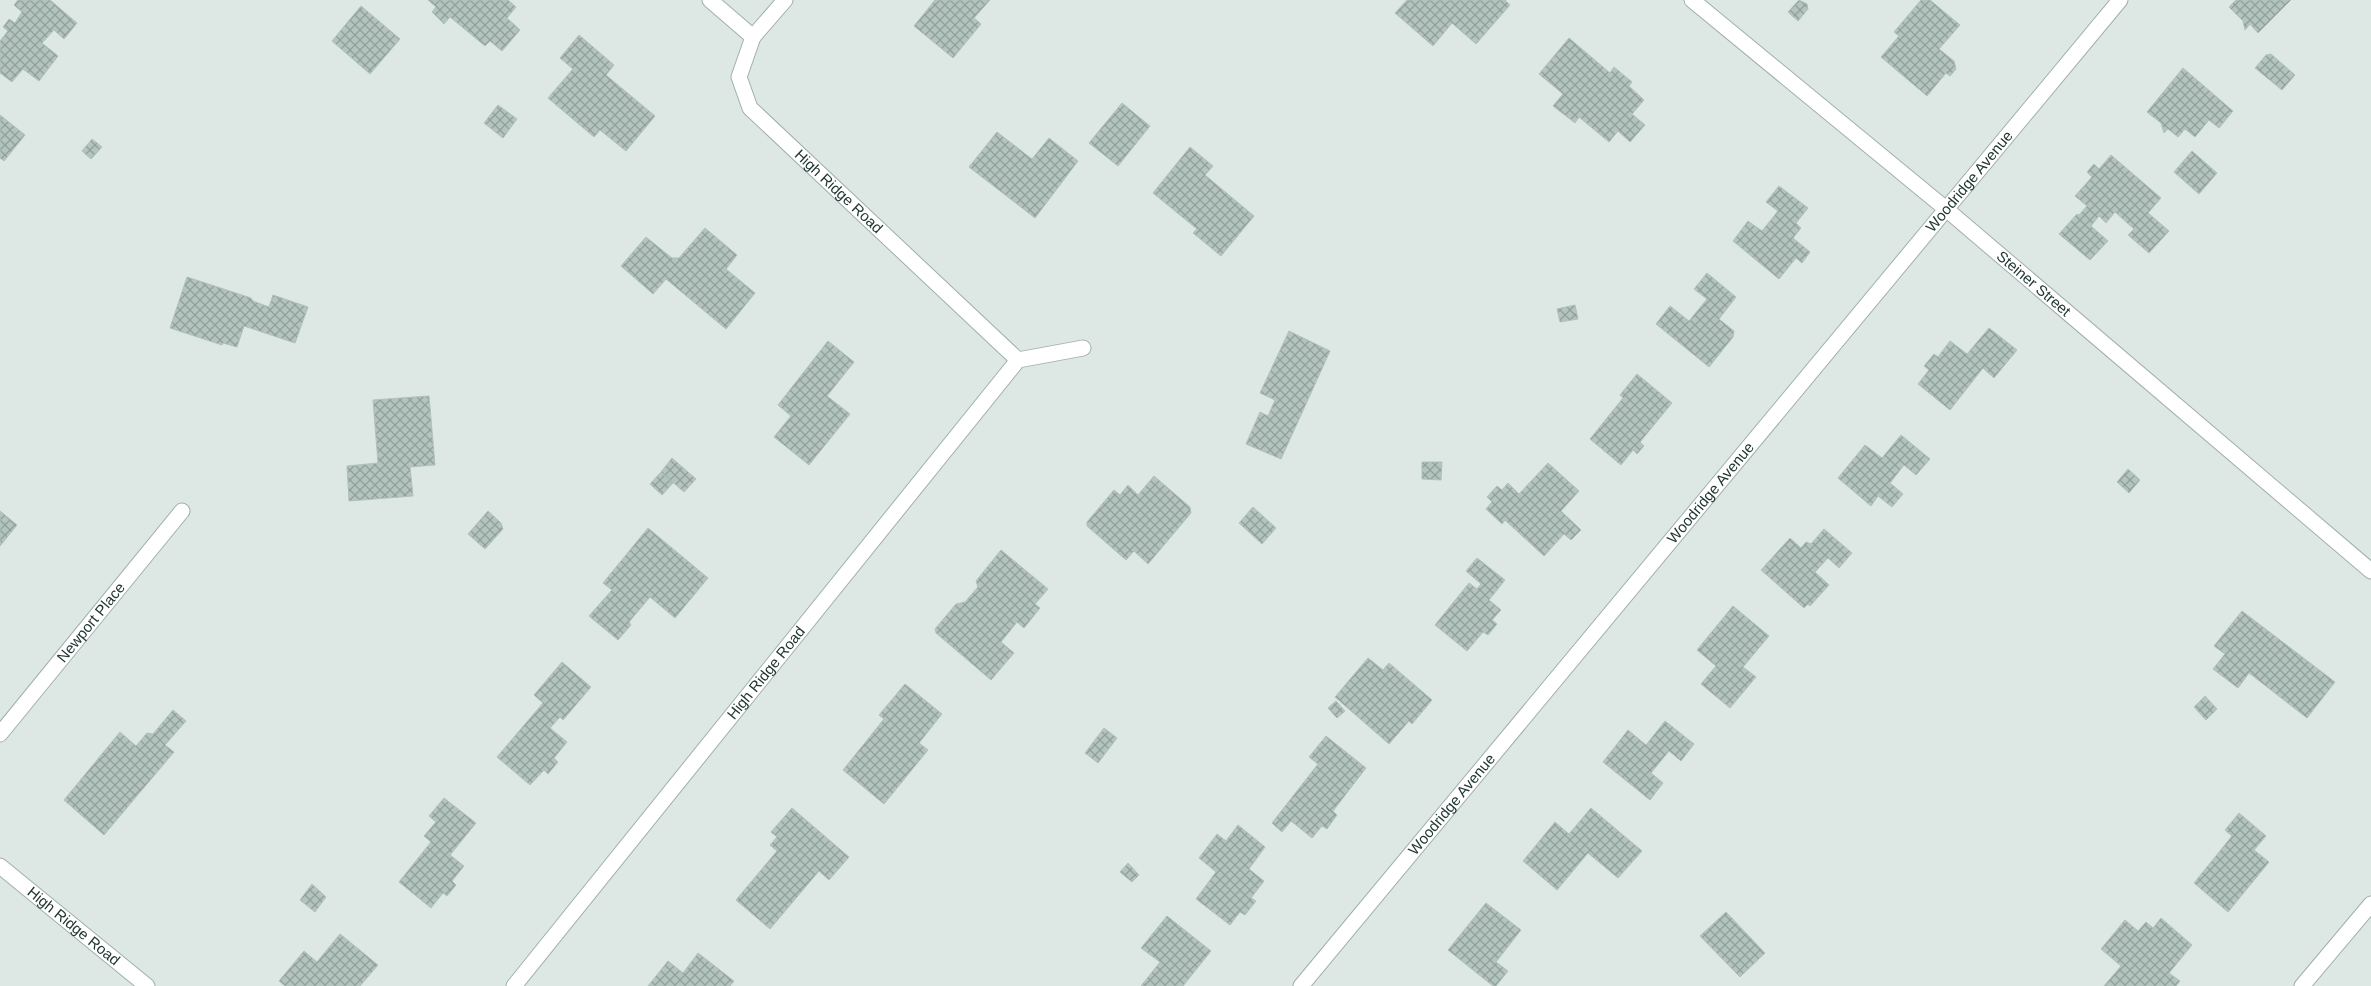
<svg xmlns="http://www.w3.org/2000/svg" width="2371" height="986" viewBox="0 0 2371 986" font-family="Helvetica,sans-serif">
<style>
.building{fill:url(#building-cross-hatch);stroke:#b0c1bc}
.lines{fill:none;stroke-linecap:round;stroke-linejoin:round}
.minor-casing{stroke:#a1afab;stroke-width:17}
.minor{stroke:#fff;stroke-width:15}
.labels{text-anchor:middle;stroke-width:5;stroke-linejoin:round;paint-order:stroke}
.street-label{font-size:15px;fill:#203733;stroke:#edf5f2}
</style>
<defs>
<pattern id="building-cross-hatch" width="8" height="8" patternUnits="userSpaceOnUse" patternTransform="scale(1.25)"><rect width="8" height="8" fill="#b3c3be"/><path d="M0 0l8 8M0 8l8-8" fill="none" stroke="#919f9b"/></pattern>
</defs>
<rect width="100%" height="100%" fill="#dde8e4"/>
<g class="building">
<polygon points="18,0 50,0 77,23 64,39 54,30 42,43 58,56 39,81 23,69 12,82 0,73 0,41 8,31 3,27 9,19 15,23 22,12 14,5"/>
<polygon points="428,0 508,0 516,7 507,18 520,30 502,51 490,41 485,46 450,17 444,24 432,12 436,7"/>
<polygon points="935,0 990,0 974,18 981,24 953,58 914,26"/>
<polygon points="1407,0 1505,0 1510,5 1476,44 1452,23 1433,46 1395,13"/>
<polygon points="1799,0 1807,4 1808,9 1798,21 1788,12"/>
<polygon points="1921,0 1930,0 1960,25 1939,49 1954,61 1956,69 1950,76 1946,73 1927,96 1881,57 1899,36 1894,32"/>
<polygon points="2236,0 2291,0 2258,33 2250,24 2245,30 2243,21 2229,7"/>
<polygon points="361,6 400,39 370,74 332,41"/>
<polygon points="579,35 614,65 606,75 655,116 626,151 600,130 594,137 548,98 573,69 560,58"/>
<polygon points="1569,38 1610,73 1614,67 1632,82 1629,86 1644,100 1632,114 1645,125 1630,142 1618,131 1609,142 1579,117 1575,123 1553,106 1563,94 1539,74"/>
<polygon points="2271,54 2295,75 2282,90 2255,68 2266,55"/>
<polygon points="2183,68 2233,111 2219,128 2209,120 2195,137 2185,129 2178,137 2168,129 2164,133 2161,123 2147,112"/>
<polygon points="1122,103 1150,126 1118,166 1089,143"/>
<polygon points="498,105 517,119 503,138 484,123"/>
<polygon points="0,115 25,135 4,161 0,158"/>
<polygon points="997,132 1032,159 1049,138 1078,161 1035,218 969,167"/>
<polygon points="92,139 102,147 91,159 82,151"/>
<polygon points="1190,147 1213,166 1205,175 1254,216 1221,256 1193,233 1197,229 1153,193"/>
<polygon points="2192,151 2217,173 2199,194 2174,172"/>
<polygon points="2111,155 2161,198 2148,213 2169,231 2149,253 2128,235 2134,229 2115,212 2106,223 2099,216 2091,226 2108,241 2090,260 2059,234 2077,214 2079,215 2087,206 2075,196 2092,177 2087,172 2094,164 2099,169"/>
<polygon points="1779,186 1808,208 1796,223 1801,228 1793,238 1810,252 1802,263 1796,258 1779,279 1733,241 1748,221 1762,231 1778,211 1766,202"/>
<polygon points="705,228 737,255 726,269 755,293 726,329 666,279 653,294 621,266 646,237 672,258 679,258"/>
<polygon points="1707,273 1736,297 1719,319 1734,331 1733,337 1709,367 1656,324 1670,306 1689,321 1707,299 1694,289"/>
<polygon points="187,277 251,298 253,301 269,307 273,295 308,307 295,343 244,326 237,347 223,343 222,345 170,328"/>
<polygon points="1575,305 1578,319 1560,322 1557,309"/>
<polygon points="1989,328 2017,350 1994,378 1983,368 1950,410 1918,384 1929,370 1924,366 1934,354 1938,357 1950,341 1967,354"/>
<polygon points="1289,331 1330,351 1281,459 1246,444 1260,412 1268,416 1275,400 1260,393"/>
<polygon points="828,341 854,362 827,396 850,414 809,465 774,437 791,416 778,405"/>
<polygon points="1637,374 1672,403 1640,442 1644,446 1637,454 1633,450 1621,465 1590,439 1623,398 1620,395"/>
<polygon points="429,396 435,465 410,467 413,496 349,501 347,466 378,463 373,400"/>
<polygon points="1901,435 1930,459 1916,475 1904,465 1890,483 1903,494 1892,507 1878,496 1871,506 1838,478 1865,445 1882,458"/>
<polygon points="672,458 696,479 684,492 661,472"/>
<polygon points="1422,462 1442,462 1441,480 1422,479"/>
<polygon points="1548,463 1579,491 1561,511 1581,530 1571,540 1564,534 1544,556 1505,520 1502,524 1486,509 1492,502 1487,497 1497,486 1502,490 1508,483 1519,494"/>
<polygon points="2128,469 2140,480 2129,493 2117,482"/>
<polygon points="661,472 673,483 662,495 650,484"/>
<polygon points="1154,476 1190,507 1191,513 1148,564 1134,551 1126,560 1087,526 1087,522 1114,490 1120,495 1128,485 1138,495"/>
<polygon points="1253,507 1276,528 1262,544 1239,523"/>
<polygon points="0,511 17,525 0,546"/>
<polygon points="488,511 501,523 503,529 485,549 468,534"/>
<polygon points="648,528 708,578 675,618 650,597 629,622 631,625 618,640 589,616 612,590 603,583"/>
<polygon points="1824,529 1852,553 1839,568 1828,558 1815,572 1829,585 1810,606 1808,604 1804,608 1761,570 1790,538 1801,548 1806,542 1811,544"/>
<polygon points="1001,550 1048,589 1035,604 1040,608 1024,628 1017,622 1001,642 1014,653 991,680 936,633 935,629 956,604 965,602 978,587 976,581"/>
<polygon points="1477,558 1505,580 1489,600 1501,610 1492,620 1497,624 1488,635 1483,632 1467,651 1435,625 1469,583 1477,589 1481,584 1466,571"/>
<polygon points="1733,606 1769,636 1743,667 1756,677 1730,708 1701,684 1716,666 1697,650"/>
<polygon points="2242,611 2335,682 2307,718 2249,673 2238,688 2213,669 2225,654 2214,646"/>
<polygon points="1368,658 1383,670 1389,663 1432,700 1412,724 1409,721 1389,744 1335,697"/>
<polygon points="562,662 591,687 563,720 560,717 550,728 567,742 554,758 558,762 548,774 544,770 530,785 497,757 543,703 534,695"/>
<polygon points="905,684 942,714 919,743 928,750 884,804 843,770 884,719 879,715"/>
<polygon points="2205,696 2217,709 2206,720 2194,707"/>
<polygon points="1336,701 1345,711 1337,718 1328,708"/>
<polygon points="173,710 186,721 165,745 174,752 104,835 64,800 120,732 136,746 147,733 153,734"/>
<polygon points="1665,721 1694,744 1681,761 1669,751 1651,773 1663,783 1650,800 1603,762 1628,730 1646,745"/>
<polygon points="1104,728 1117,738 1098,763 1085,753"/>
<polygon points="1326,736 1366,768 1333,811 1337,815 1327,829 1322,826 1312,838 1291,821 1282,832 1272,823 1318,764 1309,757"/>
<polygon points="444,798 476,823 450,855 464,866 452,881 456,885 447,896 443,893 431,908 399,882 431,842 424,836 436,822 429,816"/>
<polygon points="792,808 849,857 829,880 819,871 770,929 736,900 777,851 770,845 777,837 771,832"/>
<polygon points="1591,808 1642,851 1618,878 1588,853 1557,890 1523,861 1555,822 1569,834"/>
<polygon points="2239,813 2266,836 2254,850 2269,862 2228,912 2194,883 2232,836 2225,830"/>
<polygon points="1238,825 1265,847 1249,869 1264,881 1251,898 1256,901 1245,915 1240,912 1230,925 1196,899 1216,872 1199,858 1217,834 1226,841"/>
<polygon points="1128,863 1139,875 1132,882 1120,872"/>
<polygon points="312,884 326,897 315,912 300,900"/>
<polygon points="1486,903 1521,930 1496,962 1508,971 1496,986 1493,986 1448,950"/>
<polygon points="1726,912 1765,953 1740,977 1700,936"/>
<polygon points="1167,916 1211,951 1183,986 1141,986 1160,962 1141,948"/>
<polygon points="2161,918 2192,945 2169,973 2180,981 2176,986 2104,986 2121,966 2101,949 2125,920 2138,931 2146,922 2153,928"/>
<polygon points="340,934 378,965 360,986 285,986 279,981 304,951 317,962"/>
<polygon points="698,953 734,981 730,986 648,986 668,961 683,973"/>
</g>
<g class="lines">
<g class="minor-casing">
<g id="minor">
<polyline points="710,0 753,37"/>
<path id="s1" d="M 785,0 L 753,37 L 739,77 L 750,108 L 1018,360"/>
<path id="s2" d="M 1692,0 L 1946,209 L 2371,571"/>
<path id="s3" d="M 0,734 L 182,511"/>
<path id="s4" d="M 0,866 L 147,986"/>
<path id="s5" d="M 514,986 L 1018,360 L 1083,348"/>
<path id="s6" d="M 1301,986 L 2120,0"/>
<polyline points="2302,986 2371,904"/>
</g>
</g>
<use href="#minor" class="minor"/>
</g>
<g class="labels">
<g class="street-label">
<text dy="5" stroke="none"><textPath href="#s6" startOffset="1046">Woodridge Avenue</textPath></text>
<text dy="5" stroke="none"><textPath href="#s1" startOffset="246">High Ridge Road</textPath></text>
<text dy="5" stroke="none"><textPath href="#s2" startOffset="444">Steiner Street</textPath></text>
<text dy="5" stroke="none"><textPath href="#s6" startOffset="641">Woodridge Avenue</textPath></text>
<text dy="5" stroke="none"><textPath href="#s3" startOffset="144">Newport Place</textPath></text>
<text dy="5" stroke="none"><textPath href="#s5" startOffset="402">High Ridge Road</textPath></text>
<text dy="5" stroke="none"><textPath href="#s6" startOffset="236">Woodridge Avenue</textPath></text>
<text dy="5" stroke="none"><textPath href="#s4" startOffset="95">High Ridge Road</textPath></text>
</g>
</g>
</svg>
